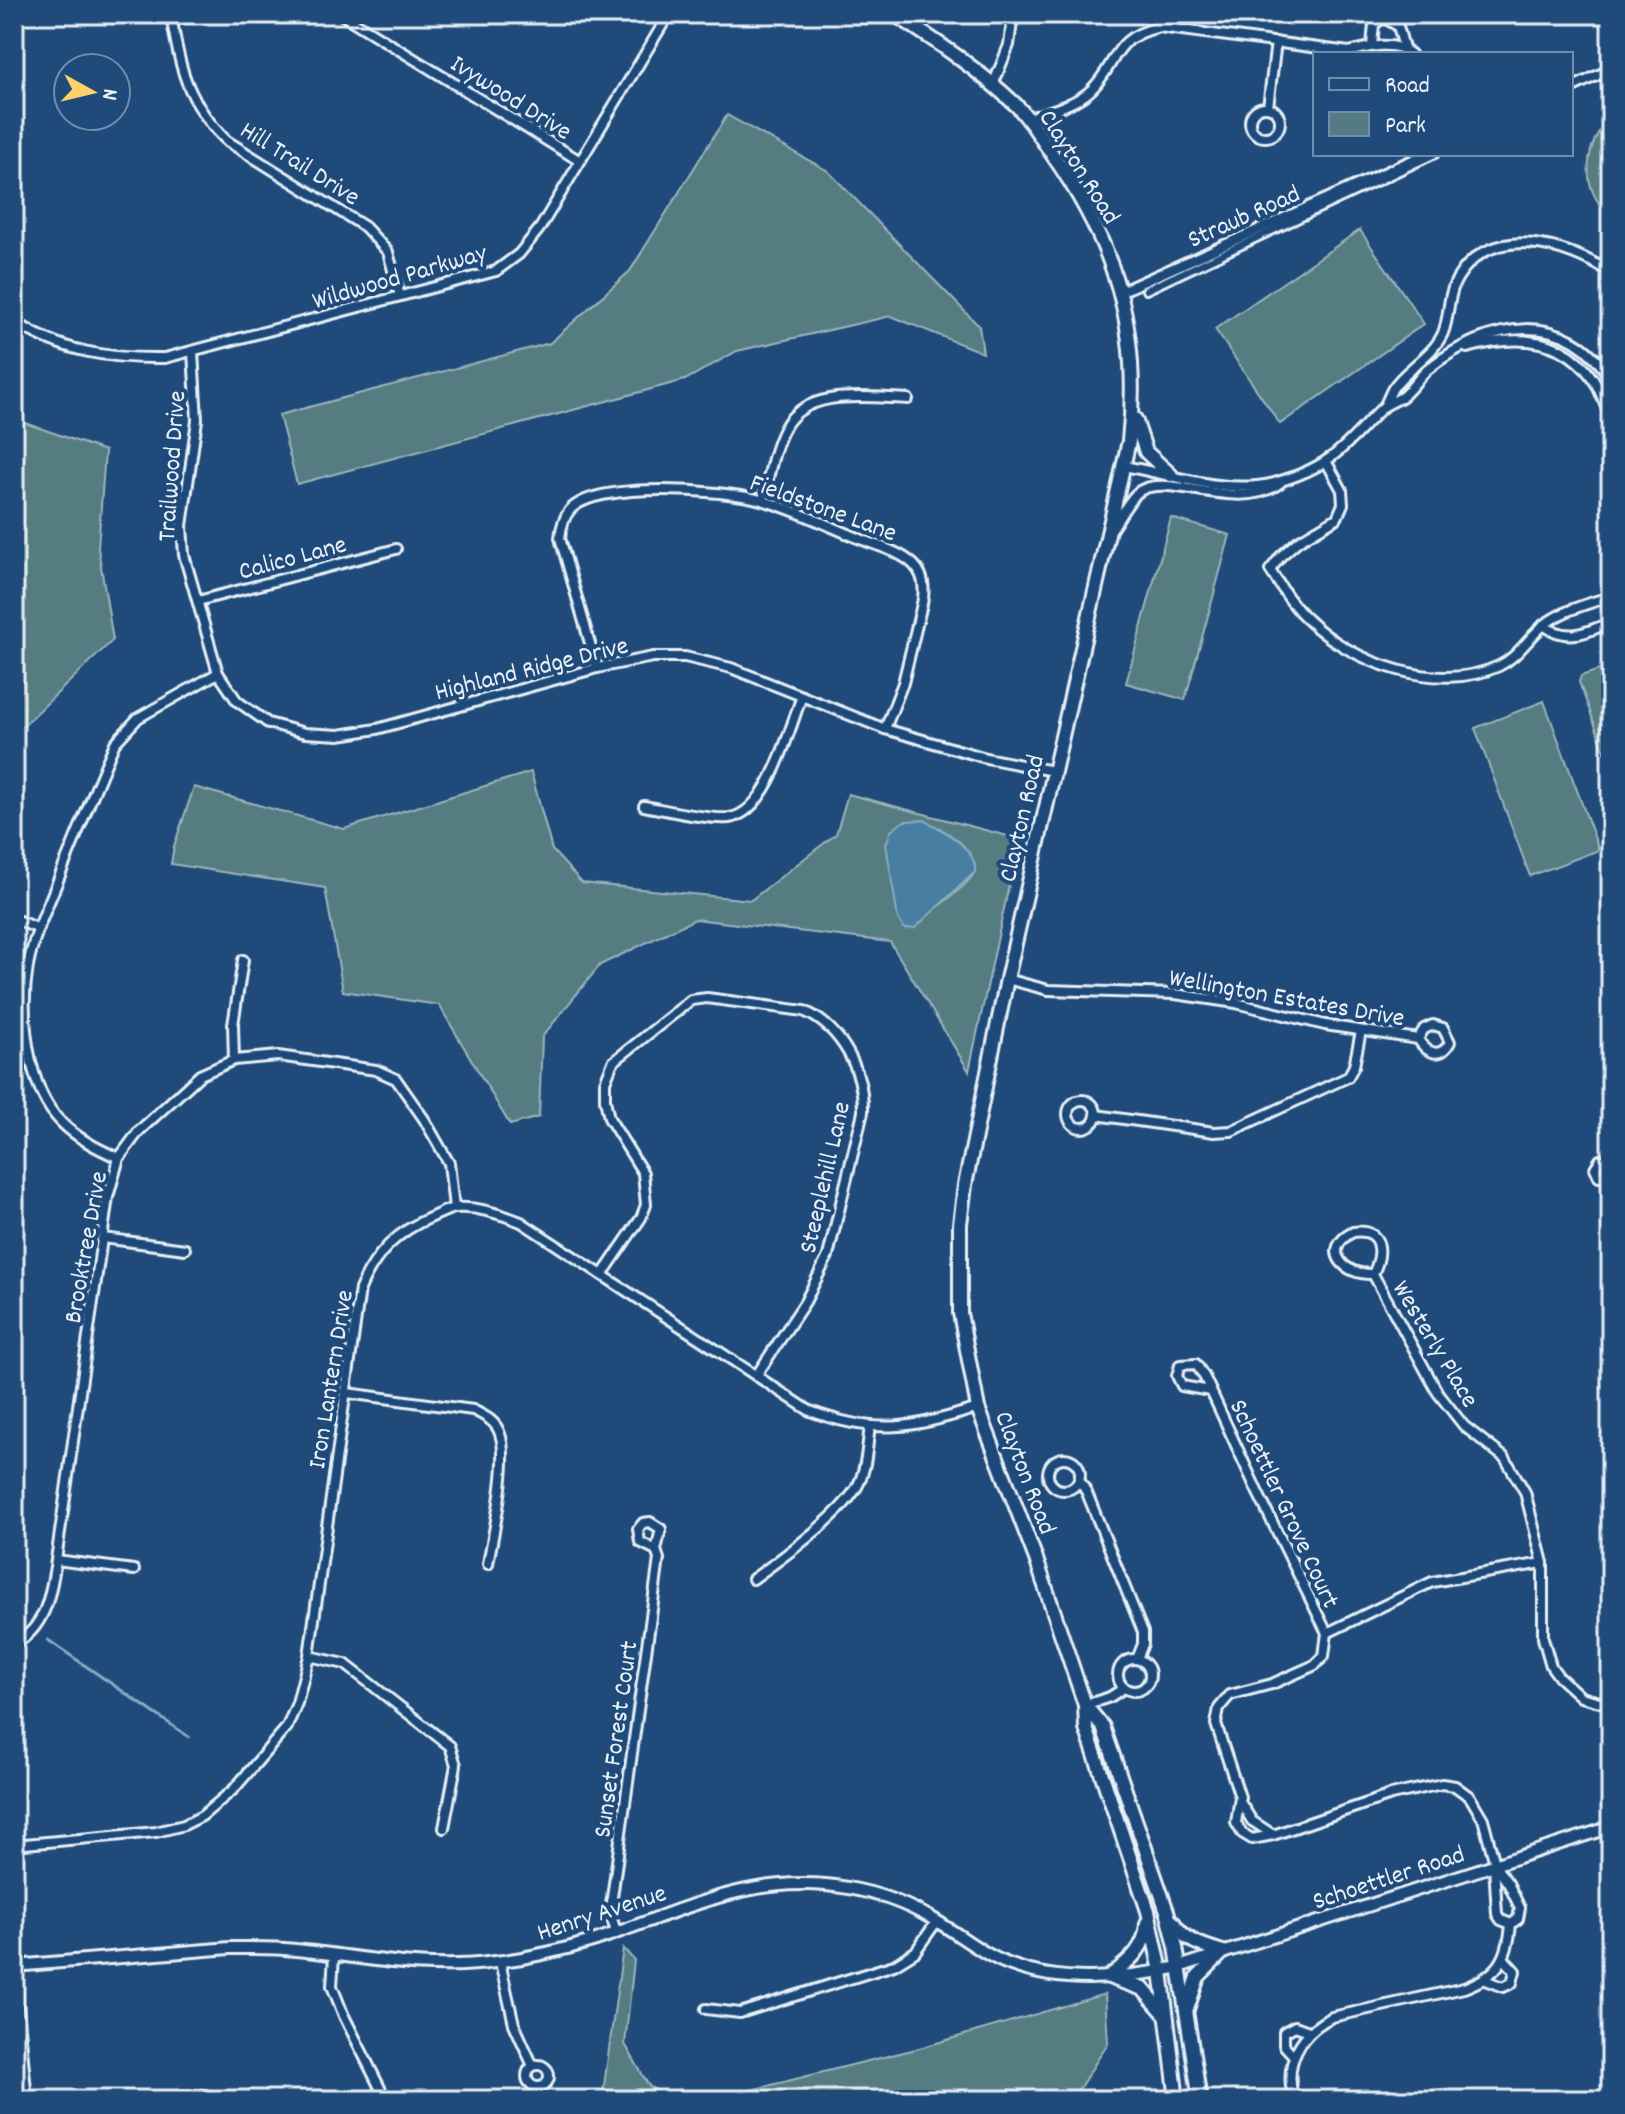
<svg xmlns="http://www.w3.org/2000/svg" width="1625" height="2114" viewBox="0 0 1625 2114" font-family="Dekko,sans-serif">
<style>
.green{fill:#547b81;stroke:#9eb6bc;stroke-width:2;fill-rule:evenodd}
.water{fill:#467ea1;stroke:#87acc4;stroke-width:2}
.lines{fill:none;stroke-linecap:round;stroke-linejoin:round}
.stream{stroke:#87acc4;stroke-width:3}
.pedestrian-casing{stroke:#e8f1f8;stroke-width:12}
.minor-casing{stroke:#e8f1f8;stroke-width:14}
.tertiary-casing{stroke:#e8f1f8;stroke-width:16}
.secondary-casing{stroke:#e8f1f8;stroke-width:18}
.pedestrian{stroke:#1f4a7a;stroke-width:6}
.minor{stroke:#1f4a7a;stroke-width:8}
.tertiary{stroke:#1f4a7a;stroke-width:10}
.secondary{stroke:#1f4a7a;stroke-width:12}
.labels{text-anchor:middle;stroke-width:8;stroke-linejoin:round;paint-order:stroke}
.street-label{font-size:26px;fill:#e8f1f8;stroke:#1f4a7a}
</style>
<rect width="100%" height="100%" fill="#1f4a7a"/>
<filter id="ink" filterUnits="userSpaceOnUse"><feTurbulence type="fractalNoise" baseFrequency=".0125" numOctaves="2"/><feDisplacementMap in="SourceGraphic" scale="16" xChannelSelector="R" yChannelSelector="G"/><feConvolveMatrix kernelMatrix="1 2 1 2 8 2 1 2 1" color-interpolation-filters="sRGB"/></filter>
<g filter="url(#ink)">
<g class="green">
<polygon points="727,115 828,171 979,326 983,353 891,316 737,351 685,380 297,484 279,415 550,343 630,271"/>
<path d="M 1611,117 L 1611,215 C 1578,191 1584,142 1611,117 Z"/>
<polygon points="1360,230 1424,324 1280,424 1215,329"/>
<polygon points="14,419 105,451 98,548 113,640 19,730 14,744"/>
<polygon points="1171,518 1230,535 1185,700 1126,683"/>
<polygon points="1611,666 1611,768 1579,682 1581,676"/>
<polygon points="1544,701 1599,850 1530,876 1475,728"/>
<path d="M 531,772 L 552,850 L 582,883 L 751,900 L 836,834 L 848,794 L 1019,839 L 969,1071 L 890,942 L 695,919 L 600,965 L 542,1037 L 539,1117 L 510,1125 L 439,1005 L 343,991 L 325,888 L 171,864 L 174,846 L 194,787 L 344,829 ZM 940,828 C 947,834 960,840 965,848 C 969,853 977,864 975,871 C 971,885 927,912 915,928 Z"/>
<polygon points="623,1948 634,1960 625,2044 649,2086 673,2100 602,2100"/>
<polygon points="1105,1994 1108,2043 1072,2100 711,2100 916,2049"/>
</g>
<path class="water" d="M 924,820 C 942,829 978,849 975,872 L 915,928 L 905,929 L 898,919 L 886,844 L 891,831 L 904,821 Z"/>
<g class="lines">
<g class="stream">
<polyline points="14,1621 17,1623"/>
<polyline points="48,1640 189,1737"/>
</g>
<g class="pedestrian-casing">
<polyline id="pedestrian" points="1146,290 1435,154"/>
</g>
<g class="minor-casing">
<g id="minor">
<path d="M 171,14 C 179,67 187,102 227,141 L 365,227 L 388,252 L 400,296"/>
<polyline points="341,14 580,161"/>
<polyline points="172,20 205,14"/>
<polyline points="1372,46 1374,24 1384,18 1398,26 1404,48"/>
<polyline points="993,85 1009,45 1013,14"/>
<polyline points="1571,88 1611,69"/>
<circle cx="1265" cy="122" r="15"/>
<polyline points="1268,107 1276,42"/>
<path d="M 1027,119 C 1048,111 1075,105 1091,90 C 1120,61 1110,39 1159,27 L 1349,52 C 1369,47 1394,40 1411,54"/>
<polyline points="1120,292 1426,154"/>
<path d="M 14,321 C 60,352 110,359 165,358 L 496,271 L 519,254 L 540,228 L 669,14"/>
<path d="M 1467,348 C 1513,335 1563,335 1593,379 C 1601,391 1605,406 1611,419"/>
<polyline points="193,352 197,420 182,526 184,555 218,673 237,701 268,723 305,733 339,735 377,729 597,668 653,657 685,657 731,668 885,729 986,758 1053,771"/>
<path d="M 1385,405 C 1388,399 1390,393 1393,388 C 1406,368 1433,356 1443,333 C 1450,316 1447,296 1457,279 C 1490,222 1566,243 1611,273"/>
<path d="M 1326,461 L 1342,490 L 1343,504 L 1337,518 L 1298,541 L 1281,556 L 1270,570 C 1281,587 1292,605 1307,619 C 1353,664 1438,694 1499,666 C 1518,657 1528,638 1544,625 C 1562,610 1589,604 1611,596"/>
<path d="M 1124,466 C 1169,474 1228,495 1274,483 C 1292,478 1315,469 1330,458 C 1350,444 1364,425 1382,408 C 1388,403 1396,401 1403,396 C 1412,388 1419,377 1428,369 C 1487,322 1567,306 1611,380"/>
<path d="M 763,500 C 769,477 773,449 785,427 C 807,387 870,398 908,399"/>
<path d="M 1111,530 C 1119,519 1126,504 1136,494 C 1162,468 1236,515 1280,483"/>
<polyline points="198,601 396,549"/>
<path d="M 1543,625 C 1567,642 1586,633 1611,622"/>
<path d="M 597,668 L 560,538 C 561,528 563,518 570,510 C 597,480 724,490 761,500 C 794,509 826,525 858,538 C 875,545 899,551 913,564 C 925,575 925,590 922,604 L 903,683 L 885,729"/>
<path d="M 644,806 C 666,810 708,820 729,818 C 769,813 789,729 802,696"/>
<polyline points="14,919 37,928"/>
<polyline points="1007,979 1048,990 1175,994 1236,1003 1325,1025 1418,1039"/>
<path d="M 1433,1025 L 1443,1028 L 1450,1042 C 1441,1059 1427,1054 1418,1039 L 1424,1029 Z"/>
<polyline points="234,1060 233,1025 243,960"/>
<circle cx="1082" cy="1114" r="14"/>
<polyline points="1096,1115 1214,1132 1231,1131 1348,1077 1354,1066 1361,1031"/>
<path d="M 119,1158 C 100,1150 77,1138 62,1123 C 26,1088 20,1012 28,966 C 34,933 49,904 61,873 C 79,830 96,786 115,743 L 138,718 L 218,673"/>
<polyline points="1611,1160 1600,1160 1595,1168 1599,1177 1611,1177"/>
<path d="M 1353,1232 C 1384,1228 1383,1254 1373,1274 C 1344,1276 1320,1249 1353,1232 Z"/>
<polyline points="103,1238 185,1249"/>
<polyline points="1373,1274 1438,1393 1464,1426 1505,1458 1525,1492 1543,1563 1543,1638 1551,1666 1559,1677 1581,1697 1611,1705"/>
<path d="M 602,1275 L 641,1218 L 646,1205 L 643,1173 L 609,1118 L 605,1100 L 605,1082 L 613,1062 L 691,1000 L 707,998 L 804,1011 C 842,1028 864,1071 863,1112 L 828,1256 L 805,1302 L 756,1376"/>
<polyline points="1210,1391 1182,1386 1177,1376 1180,1365 1196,1364 1205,1378 1257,1491 1327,1633 1324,1656 1315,1665 1272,1684 1230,1695 1219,1708 1216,1724 1240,1797 1236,1823 1242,1833 1252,1839 1273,1835 1391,1795 1442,1784 1455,1786 1470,1797 1483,1819 1495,1864"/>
<path d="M 347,1393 L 473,1410 C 485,1416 496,1421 500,1434 C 510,1461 493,1534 488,1564"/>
<circle cx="1064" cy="1474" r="16"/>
<polyline points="1080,1481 1087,1493 1143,1632 1143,1644 1137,1659"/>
<polyline points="56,1560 134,1570"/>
<path d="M 753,1579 C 781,1559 845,1513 859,1483 C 867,1466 867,1445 870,1427"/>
<polyline points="1327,1633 1432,1582 1543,1563"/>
<path d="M 14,1644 C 46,1628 51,1593 56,1560 L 108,1197 L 119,1158 L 139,1131 L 200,1075 L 234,1060 L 278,1056 L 376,1070 L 396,1079 L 424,1119 L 449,1163 L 454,1208"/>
<polyline points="309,1656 345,1664 450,1746 456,1765 444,1828"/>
<circle cx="1134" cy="1675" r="16"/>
<polyline points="1085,1705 1110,1697 1124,1688"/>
<polyline points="1240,1802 1252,1821 1272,1834"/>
<path d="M 14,1845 L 156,1832 L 184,1825 L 202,1816 L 234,1789 L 287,1727 L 297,1703 L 309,1656 L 360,1289 C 375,1254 397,1231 432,1217 C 439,1214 448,1209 455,1208 C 477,1206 501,1214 521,1222 L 810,1411 C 878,1436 912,1428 978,1408"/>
<polyline points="1494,1865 1497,1914 1501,1920 1511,1924"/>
<polyline points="616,1932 610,1912 659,1559 656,1550 661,1529 650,1522 643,1523 638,1529 640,1542 656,1550"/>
<polyline points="334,1956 332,1986 344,2016 386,2100"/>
<polyline points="500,1962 514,2024 533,2066"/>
<polyline points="14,1966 27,2100"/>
<polyline points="1485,1980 1503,1987 1512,1983 1515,1971 1504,1959"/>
<polyline points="706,2009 740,2013 894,1965 915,1952 937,1921"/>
<polyline points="1293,2055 1284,2045 1284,2032 1295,2026 1309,2031"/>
<circle cx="538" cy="2076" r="11"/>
<path d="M 190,2100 C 198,2093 207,2093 214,2100"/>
<path d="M 1294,2100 C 1283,2064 1299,2033 1332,2017 L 1464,1988 C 1498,1975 1508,1960 1511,1924 L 1518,1919 L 1520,1908 L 1508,1883 L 1494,1865"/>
</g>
</g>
<g class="tertiary-casing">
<path id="tertiary" d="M 14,1966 L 230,1948 C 252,1948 274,1947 296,1950 C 367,1957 423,1972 495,1962 C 529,1958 563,1950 596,1940 C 682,1911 754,1871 848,1888 C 877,1893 907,1904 933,1919 C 959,1934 983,1955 1011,1965 C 1064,1985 1125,1979 1179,1967 L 1611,1827"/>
</g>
<g class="secondary-casing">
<g id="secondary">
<path d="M 894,14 C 938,42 979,70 1016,105 C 1030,119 1041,138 1052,154 C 1116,246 1141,329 1129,441 L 1007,979 L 965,1185 L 960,1224 L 960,1313 L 978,1408 L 1036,1559 L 1085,1705 L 1086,1728 L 1148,1911 L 1161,1971 L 1177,2100"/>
<polyline points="1135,419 1146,452 1171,475"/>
<polyline points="1085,1705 1103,1727 1168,1914 1176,1947 1200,2100"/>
<path d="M 1173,1922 C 1184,1941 1203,1946 1223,1952"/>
<path d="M 1147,1923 C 1146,1949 1128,1962 1109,1977 L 1143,1989 L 1164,2013"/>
<polyline points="1187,2009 1198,1977 1223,1952"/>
</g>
</g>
<use href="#pedestrian" class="pedestrian"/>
<use href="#minor" class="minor"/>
<use href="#tertiary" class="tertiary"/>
<use href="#secondary" class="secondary"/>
</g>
</g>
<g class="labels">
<g class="street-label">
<text transform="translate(512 96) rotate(32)" y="9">Ivywood Drive</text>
<text transform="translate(301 162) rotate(32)" y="9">Hill Trail Drive</text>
<text transform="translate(1081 166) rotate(58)" y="9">Clayton Road</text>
<text transform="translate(1243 215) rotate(-24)" y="9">Straub Road</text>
<text transform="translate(399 275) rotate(-16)" y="9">Wildwood Parkway</text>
<text transform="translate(170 466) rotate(-86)" y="9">Trailwood Drive</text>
<text transform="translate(824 506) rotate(20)" y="9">Fieldstone Lane</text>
<text transform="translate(292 556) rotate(-15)" y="9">Calico Lane</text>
<text transform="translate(531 667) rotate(-14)" y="9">Highland Ridge Drive</text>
<text transform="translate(1020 818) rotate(-77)" y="9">Clayton Road</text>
<text transform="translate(1287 996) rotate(10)" y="9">Wellington Estates Drive</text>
<text transform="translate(823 1177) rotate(-77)" y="9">Steeplehill Lane</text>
<text transform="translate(84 1247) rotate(-80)" y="9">Brooktree Drive</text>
<text transform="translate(1437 1343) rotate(59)" y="9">Westerly Place</text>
<text transform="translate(329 1379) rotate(-81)" y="9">Iron Lantern Drive</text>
<text transform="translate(1027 1472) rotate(69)" y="9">Clayton Road</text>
<text transform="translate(1286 1503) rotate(65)" y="9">Schoettler Grove Court</text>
<text transform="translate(614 1739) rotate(-82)" y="9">Sunset Forest Court</text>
<text transform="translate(1388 1876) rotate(-18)" y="9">Schoettler Road</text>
<text transform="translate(601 1911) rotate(-18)" y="9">Henry Avenue</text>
</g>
</g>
<rect width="1625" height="2114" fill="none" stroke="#1f4a7a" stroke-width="48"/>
<rect x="24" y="24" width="1577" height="2066" fill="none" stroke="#e8f1f8" stroke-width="3" filter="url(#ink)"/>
<rect x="1313" y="52" width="260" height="104" fill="#1f4a7a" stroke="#6f8dac" stroke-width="2"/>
<rect x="1329" y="78" width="40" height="12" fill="#1f4a7a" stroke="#6f8dac" stroke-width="2"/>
<text x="1385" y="92" font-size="24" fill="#e8f1f8">Road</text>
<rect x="1329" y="112" width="40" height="24" fill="#547b81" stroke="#6f8dac" stroke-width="2"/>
<text x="1385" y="132" font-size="24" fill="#e8f1f8">Park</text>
<g transform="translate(92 92) rotate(98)"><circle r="38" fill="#1f4a7a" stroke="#6f8dac" stroke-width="2"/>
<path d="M0-6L14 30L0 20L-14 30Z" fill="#ffd166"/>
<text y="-12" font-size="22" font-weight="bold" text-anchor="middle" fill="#e8f1f8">N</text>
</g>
</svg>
